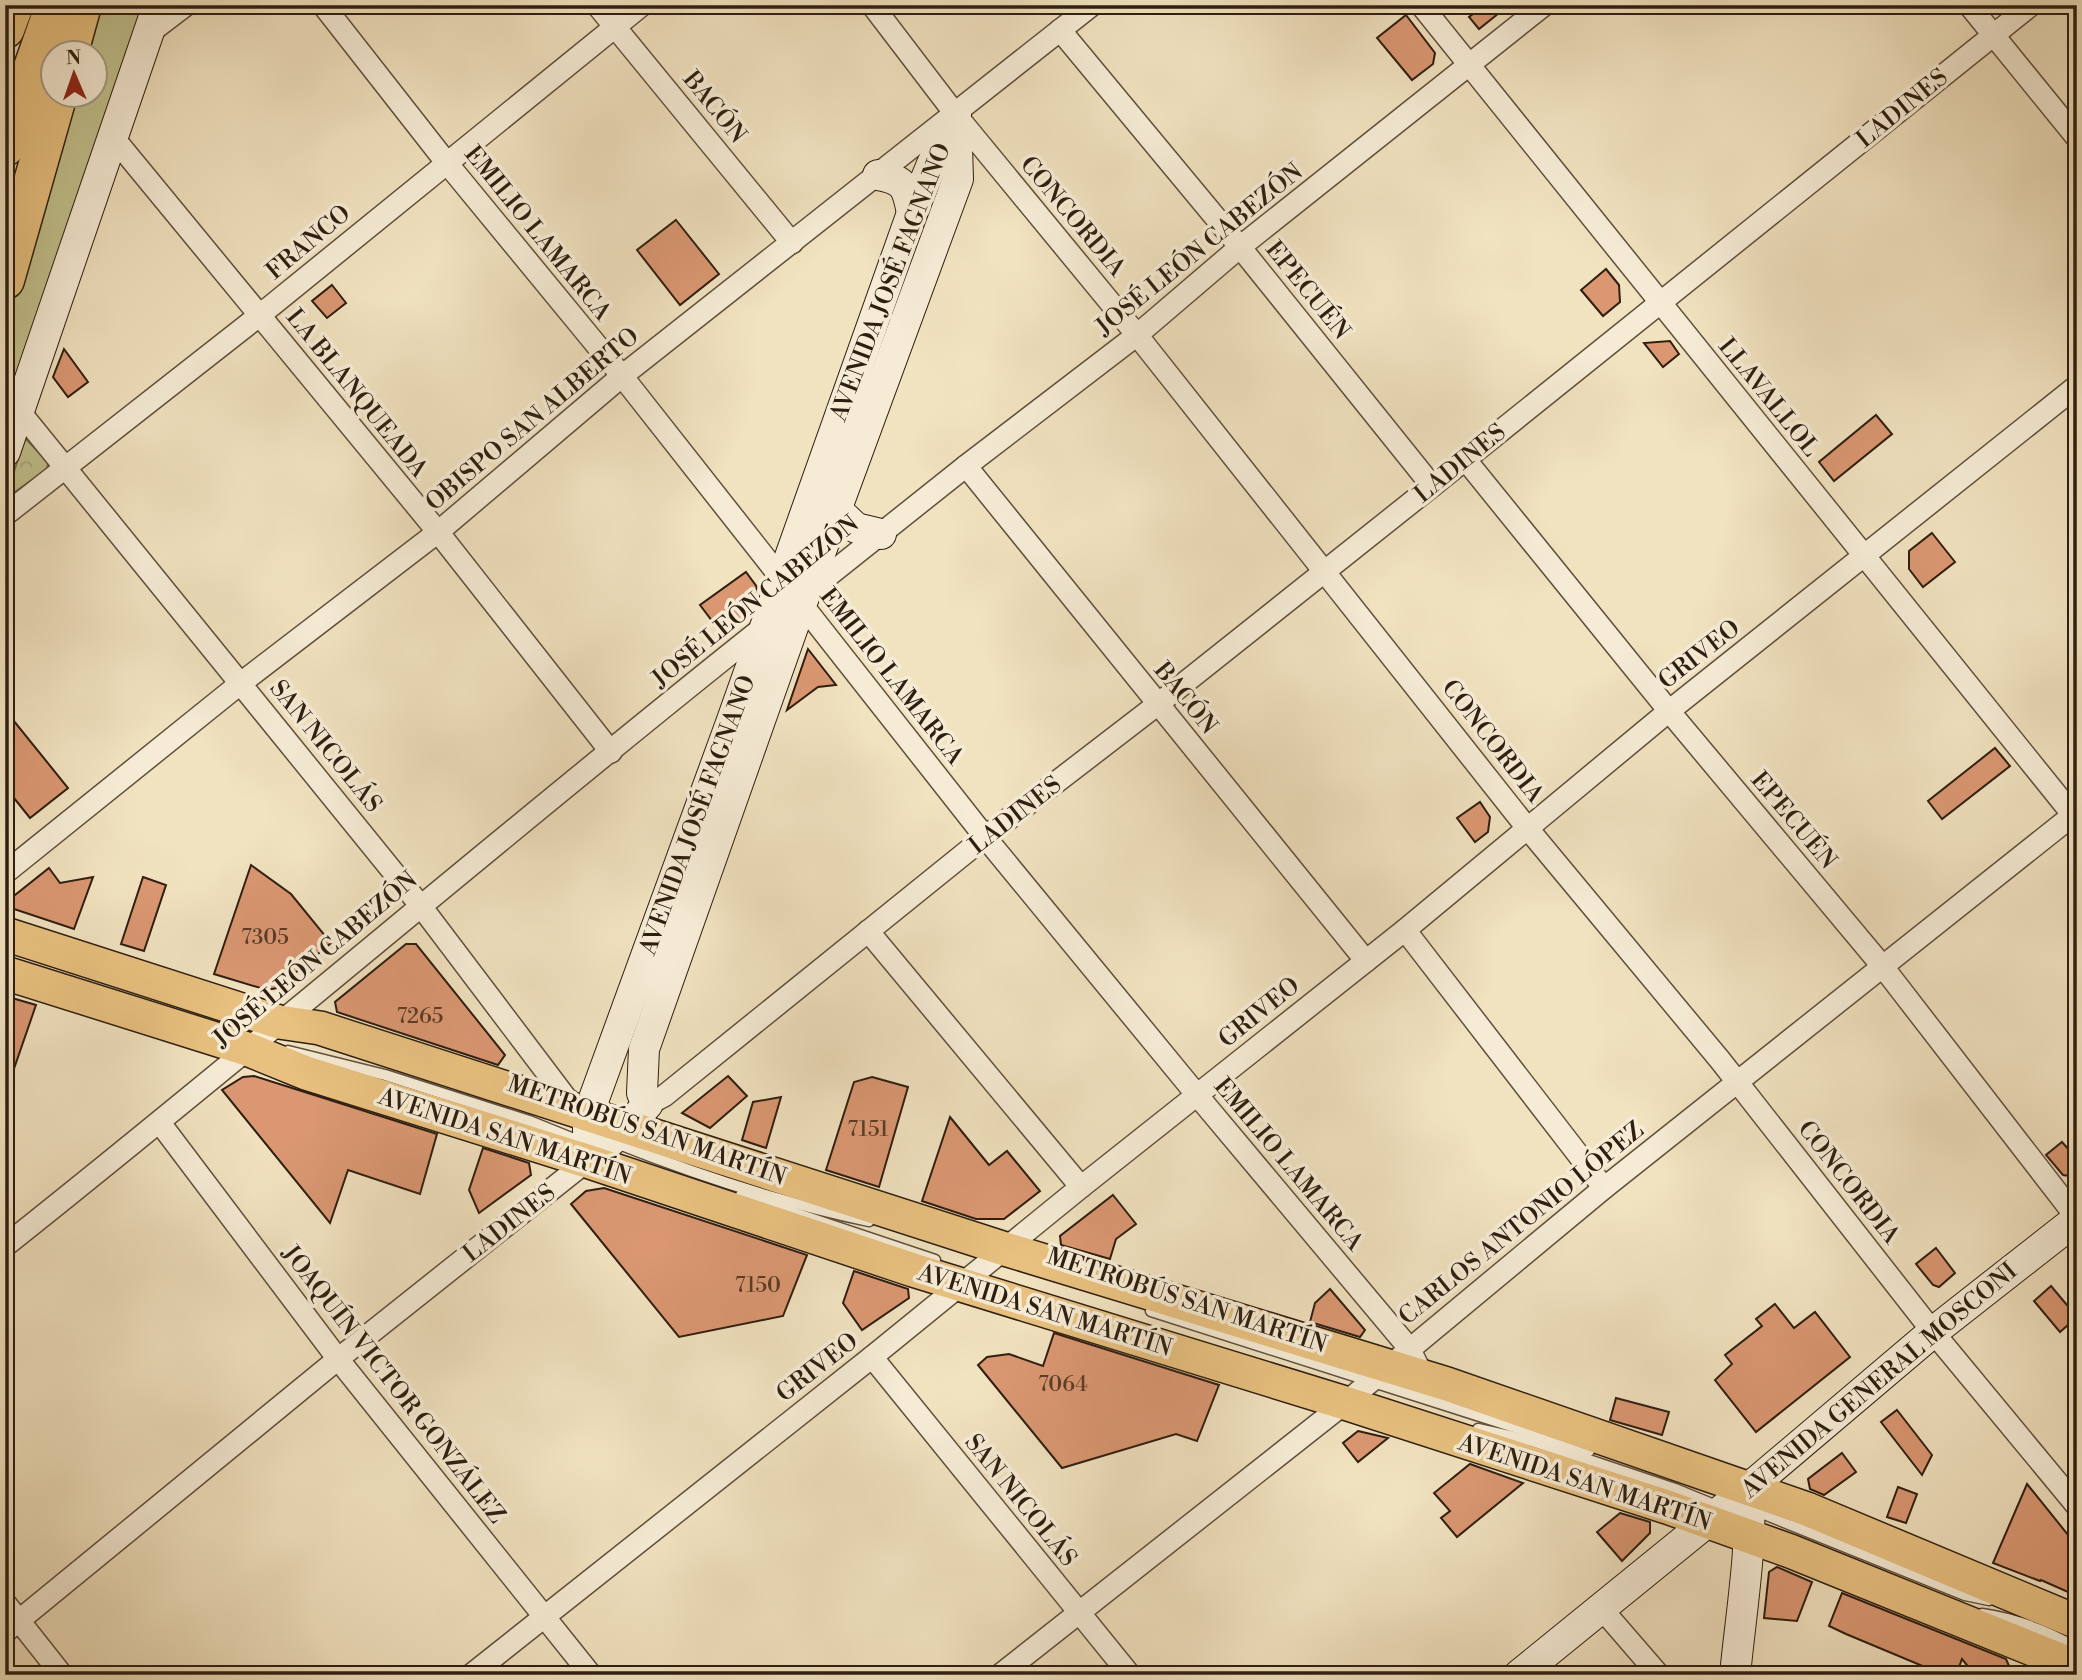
<svg xmlns="http://www.w3.org/2000/svg" width="2082" height="1680" viewBox="0 0 2082 1680" font-family="'Libre Bodoni',serif">
<style>
.grass{fill:#c1c18d;stroke:#78704e;stroke-width:2}
.park{fill:url(#park-crowns);stroke:#78704e;stroke-width:2}
.building{fill:#da9772;stroke:#2e1e10;stroke-width:2}
.lines{fill:none;stroke-linecap:round;stroke-linejoin:round}
.lane-casing{stroke:#5f4f3c;stroke-width:13}
.street-casing{stroke:#5f4f3c;stroke-width:24}
.secondary-casing{stroke:#2e1e10;stroke-width:32}
.primary-casing{stroke:#2e1e10;stroke-width:36}
.highway-casing{stroke:#2e1e10;stroke-width:41}
.lane{stroke:#f6ecd6;stroke-width:10}
.street{stroke:#f6ecd6;stroke-width:21}
.secondary{stroke:#f6ecd6;stroke-width:30}
.primary{stroke:#e8c180;stroke-width:33}
.highway{stroke:#e8c180;stroke-width:38}
.labels{text-anchor:middle;stroke-width:7;stroke-linejoin:round;paint-order:stroke}
.number-label{font-size:21px;fill:#593c28}
.street-label{font-size:24px;fill:#2e1e10;stroke:#f6ecd6}
</style>
<defs>
<pattern id="park-crowns" width="20" height="18" patternUnits="userSpaceOnUse" patternTransform="scale(1.75)"><rect width="20" height="18" fill="#c1c18d"/><path d="M2 6a3 3 0 1 1 6 0M12 15a3 3 0 1 1 6 0" fill="none" stroke="#a6a579"/></pattern>
</defs>
<rect width="100%" height="100%" fill="#f1e2c0"/>
<filter id="stains"><feTurbulence type="fractalNoise" baseFrequency=".00286" numOctaves="4"/><feColorMatrix values="0 0 0 0 .2 0 0 0 0 .09 0 0 0 0 .02 0 0 0 .5 -.17"/></filter>
<radialGradient id="worn" r=".72"><stop offset=".6" stop-color="#630" stop-opacity="0"/><stop offset="1" stop-color="#630" stop-opacity=".3"/></radialGradient>
<polygon class="grass" points="99,5 149,5 5,416 5,322 46,179 74,95 94,94 94,52 86,52"/>
<polygon class="park" points="25,438 48,462 47,469 5,499"/>
<g class="building">
<polygon points="1485,5 1509,5 1479,29 1469,17"/>
<polygon points="1406,15 1435,53 1433,64 1412,80 1377,38"/>
<polygon points="676,220 719,274 680,305 637,250"/>
<polygon points="1606,269 1619,285 1620,302 1603,316 1581,290"/>
<polygon points="332,285 346,303 327,318 312,301"/>
<polygon points="1670,341 1679,354 1663,367 1644,343"/>
<polygon points="64,349 88,382 68,397 53,377"/>
<polygon points="1876,415 1892,434 1834,481 1819,462"/>
<polygon points="1932,533 1955,562 1923,587 1909,569 1909,551"/>
<polygon points="746,572 757,587 746,616 722,634 700,605"/>
<polygon points="808,649 836,685 818,687 787,710"/>
<polygon points="5,710 68,788 30,818 5,787"/>
<polygon points="1995,748 2010,766 1942,819 1928,801"/>
<polygon points="1480,802 1490,817 1488,832 1475,842 1457,818"/>
<polygon points="251,865 291,894 331,943 277,988 267,990 214,974"/>
<polygon points="49,868 60,883 93,877 74,929 5,906 5,903"/>
<polygon points="143,877 166,885 144,951 121,944"/>
<polygon points="406,944 416,944 505,1055 498,1065 337,1012 335,1002"/>
<polygon points="5,996 36,1005 8,1086 5,1085"/>
<polygon points="254,1076 437,1134 420,1194 348,1170 330,1223 222,1090 243,1077"/>
<polygon points="728,1076 747,1096 710,1128 682,1113"/>
<polygon points="872,1077 908,1087 879,1187 826,1170 854,1082"/>
<polygon points="781,1097 766,1148 742,1140 753,1102"/>
<polygon points="950,1117 989,1165 1007,1151 1040,1191 1004,1219 976,1219 922,1201"/>
<polygon points="2062,1142 2077,1159 2077,1177 2063,1175 2046,1155"/>
<polygon points="483,1148 529,1163 531,1175 479,1213 469,1190"/>
<polygon points="604,1188 807,1255 783,1316 679,1337 571,1204 586,1191"/>
<polygon points="1113,1195 1136,1224 1116,1239 1110,1259 1061,1245 1060,1236"/>
<polygon points="1936,1248 1955,1273 1939,1287 1933,1285 1916,1264"/>
<polygon points="854,1271 908,1289 909,1298 862,1330 843,1303"/>
<polygon points="2051,1286 2077,1317 2060,1332 2034,1301"/>
<polygon points="1330,1289 1365,1330 1360,1337 1310,1322 1315,1303"/>
<polygon points="1775,1304 1794,1328 1815,1312 1850,1357 1756,1432 1715,1380 1732,1364 1725,1355 1762,1326 1756,1319"/>
<polygon points="1054,1333 1219,1385 1197,1441 1176,1434 1062,1468 978,1365 987,1357 1009,1354 1043,1366"/>
<polygon points="1616,1398 1669,1412 1662,1435 1610,1420"/>
<polygon points="1897,1410 1932,1455 1922,1475 1881,1422"/>
<polygon points="1358,1431 1388,1438 1358,1462 1343,1443"/>
<polygon points="1842,1453 1856,1472 1824,1495 1810,1489 1808,1479"/>
<polygon points="1470,1464 1523,1483 1457,1537 1441,1518 1450,1511 1434,1493"/>
<polygon points="2027,1484 2077,1546 2077,1596 2041,1580 2040,1581 1993,1563"/>
<polygon points="1898,1487 1917,1494 1906,1523 1887,1517"/>
<polygon points="1620,1513 1650,1522 1650,1533 1622,1561 1597,1532"/>
<polygon points="1777,1567 1812,1582 1797,1621 1764,1618 1769,1572"/>
<polygon points="1842,1593 2006,1659 2013,1675 1975,1675 1962,1659 1956,1675 1944,1675 1846,1634 1829,1626"/>
</g>
<g class="lines">
<g class="lane-casing">
<g id="lane">
<polyline points="288,1051 385,1075 529,1121 586,1144"/>
<path d="M 614,1142 C 697,1175 781,1203 869,1221"/>
<polyline points="741,1195 935,1260"/>
<polyline points="1151,1311 1589,1451"/>
<polyline points="1478,1429 1532,1441 1675,1489 1719,1507"/>
<polyline points="1752,1509 1965,1595 1989,1600"/>
<path d="M 1982,1614 C 2017,1619 2046,1630 2077,1648"/>
</g>
</g>
<g class="street-casing">
<g id="street">
<polyline points="323,5 446,162 622,376 985,837 1197,1095 1409,1348 1423,1376"/>
<polyline points="597,5 792,243"/>
<polyline points="872,5 956,115 1137,335 1528,829 1720,1060 1933,1332 2077,1506"/>
<polyline points="1421,5 2077,820"/>
<polyline points="1969,5 2077,138"/>
<polyline points="1060,30 1240,247 1432,486"/>
<polyline points="148,34 186,5"/>
<polyline points="112,136 438,532 611,752"/>
<polyline points="20,412 420,905 566,1098 579,1108"/>
<polyline points="1465,459 1669,711 1883,967 2077,1218"/>
<polyline points="966,466 1366,961"/>
<polyline points="5,515 260,315 642,5"/>
<polyline points="804,595 966,466 1137,335 1240,247 1544,5"/>
<polyline points="5,873 241,683 438,532 622,376 1092,5"/>
<polyline points="1405,930 1604,1188"/>
<polyline points="868,931 1081,1187"/>
<polyline points="647,1105 664,1096 985,837 1158,704 1432,486 2031,5"/>
<polyline points="160,1123 338,1359 591,1675"/>
<path d="M 5,1246 C 261,1043 509,829 765,626"/>
<polyline points="872,1357 1130,1675"/>
<polyline points="5,1603 62,1675"/>
<polyline points="1601,1608 1659,1675"/>
<polyline points="5,1632 338,1359 587,1161"/>
<polyline points="471,1675 872,1357 1081,1187 1405,930 1669,711 2077,386"/>
<polyline points="1000,1675 1345,1403 1604,1188 2077,812"/>
</g>
</g>
<g class="secondary-casing">
<g id="secondary">
<path d="M 878,175 C 905,180 907,187 912,213"/>
<polyline points="5,452 158,5"/>
<polyline points="837,510 856,528 881,534"/>
<polyline points="588,1137 588,1115 731,723 912,213 932,164 954,118"/>
<polyline points="587,1161 626,1128 647,1105 642,1093 644,1049 793,627 958,179 956,115"/>
<polyline points="1519,1675 1749,1488 1933,1332 2077,1219"/>
<path d="M 1735,1675 C 1741,1613 1752,1550 1749,1488"/>
</g>
</g>
<g class="primary-casing">
<g id="primary">
<polyline points="5,934 279,1022 320,1028 1005,1249 1447,1384 1807,1509 2077,1622"/>
<polyline points="5,973 247,1049 306,1073 587,1161 913,1270 1345,1403 1667,1507 1790,1551 2077,1667"/>
</g>
</g>
<g class="highway-casing">
<g id="highway">
<polyline points="5,29 14,5"/>
<polyline points="69,52 82,5"/>
<polyline points="5,147 55,5"/>
<polyline points="5,280 58,94"/>
</g>
</g>
<use href="#lane" class="lane"/>
<use href="#street" class="street"/>
<use href="#secondary" class="secondary"/>
<use href="#primary" class="primary"/>
<use href="#highway" class="highway"/>
</g>
<g class="labels">
<g class="number-label">
<text x="265" y="944">7305</text>
<text x="420" y="1023">7265</text>
<text x="868" y="1136">7151</text>
<text x="758" y="1292">7150</text>
<text x="1063" y="1391">7064</text>
</g>
<g class="street-label">
<text transform="translate(715 107) rotate(51)" y="8">BACÓN</text>
<text transform="translate(1902 108) rotate(-39)" y="8">LADINES</text>
<text transform="translate(1073 216) rotate(50)" y="8">CONCORDIA</text>
<text transform="translate(538 233) rotate(51)" y="8">EMILIO LAMARCA</text>
<text transform="translate(308 242) rotate(-40)" y="8">FRANCO</text>
<text transform="translate(1199 249) rotate(-39)" y="8">JOSÉ LEÓN CABEZÓN</text>
<text transform="translate(890 282) rotate(-69)" y="8">AVENIDA JOSÉ FAGNANO</text>
<text transform="translate(1308 290) rotate(51)" y="8">EPECUÉN</text>
<text transform="translate(357 393) rotate(51)" y="8">LA BLANQUEADA</text>
<text transform="translate(1769 397) rotate(51)" y="8">LLAVALLOL</text>
<text transform="translate(532 419) rotate(-40)" y="8">OBISPO SAN ALBERTO</text>
<text transform="translate(1460 463) rotate(-39)" y="8">LADINES</text>
<text transform="translate(755 601) rotate(-39)" y="8">JOSÉ LEÓN CABEZÓN</text>
<text transform="translate(1699 654) rotate(-38)" y="8">GRIVEO</text>
<text transform="translate(892 676) rotate(52)" y="8">EMILIO LAMARCA</text>
<text transform="translate(1186 698) rotate(51)" y="8">BACÓN</text>
<text transform="translate(1493 741) rotate(52)" y="8">CONCORDIA</text>
<text transform="translate(326 746) rotate(51)" y="8">SAN NICOLÁS</text>
<text transform="translate(697 815) rotate(-70)" y="8">AVENIDA JOSÉ FAGNANO</text>
<text transform="translate(1015 815) rotate(-38)" y="8">LADINES</text>
<text transform="translate(1794 820) rotate(50)" y="8">EPECUÉN</text>
<text transform="translate(315 959) rotate(-40)" y="8">JOSÉ LEÓN CABEZÓN</text>
<text transform="translate(1259 1012) rotate(-39)" y="8">GRIVEO</text>
<text transform="translate(647 1130) rotate(19)" y="8">METROBÚS SAN MARTÍN</text>
<text transform="translate(505 1136) rotate(18)" y="8">AVENIDA SAN MARTÍN</text>
<text transform="translate(1289 1164) rotate(50)" y="8">EMILIO LAMARCA</text>
<text transform="translate(1849 1182) rotate(52)" y="8">CONCORDIA</text>
<text transform="translate(509 1223) rotate(-38)" y="8">LADINES</text>
<text transform="translate(1521 1223) rotate(-39)" y="8">CARLOS ANTONIO LÓPEZ</text>
<text transform="translate(1187 1300) rotate(18)" y="8">METROBÚS SAN MARTÍN</text>
<text transform="translate(1045 1310) rotate(17)" y="8">AVENIDA SAN MARTÍN</text>
<text transform="translate(817 1367) rotate(-38)" y="8">GRIVEO</text>
<text transform="translate(1879 1380) rotate(-40)" y="8">AVENIDA GENERAL MOSCONI</text>
<text transform="translate(394 1384) rotate(52)" y="8">JOAQUÍN VICTOR GONZÁLEZ</text>
<text transform="translate(1585 1482) rotate(18)" y="8">AVENIDA SAN MARTÍN</text>
<text transform="translate(1021 1500) rotate(51)" y="8">SAN NICOLÁS</text>
</g>
</g>
<rect width="2082" height="1680" fill="none" stroke="#f1e2c0" stroke-width="28"/>
<rect x="7" y="7" width="2068" height="1666" fill="none" stroke="#2e1e10" stroke-width="3.5"/>
<rect x="14" y="14" width="2054" height="1652" fill="none" stroke="#2e1e10" stroke-width="2"/>
<g transform="translate(74 74) rotate(358)"><circle r="33" fill="#f6ecd6" stroke="#a69a87" stroke-width="2"/>
<path d="M0-5L12 26L0 18L-12 26Z" fill="#8f2418"/>
<text y="-10" font-size="19" font-weight="bold" text-anchor="middle" fill="#2e1e10">N</text>
</g>
<rect width="100%" height="100%" filter="url(#stains)"/>
<rect width="100%" height="100%" fill="url(#worn)"/>
</svg>
